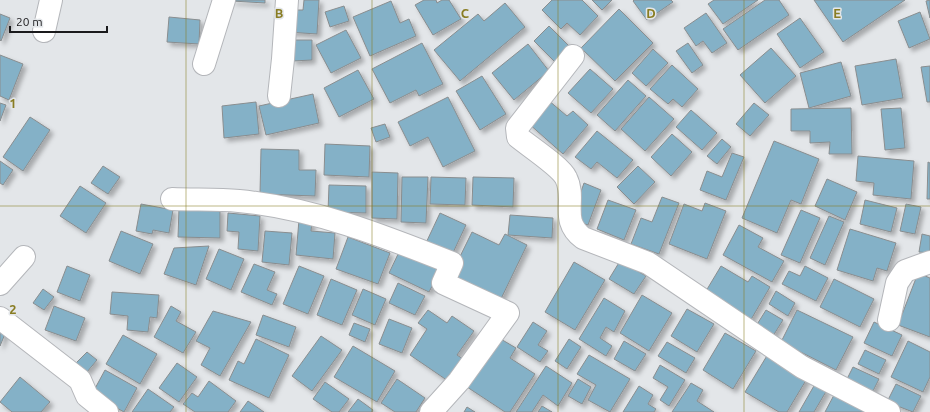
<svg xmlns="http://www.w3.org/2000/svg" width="930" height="412" viewBox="0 0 930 412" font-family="Ubuntu,sans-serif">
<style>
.building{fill:#84b1c7;stroke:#898d8f;filter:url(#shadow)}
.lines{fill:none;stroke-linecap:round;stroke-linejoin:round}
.street-casing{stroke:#b4b6ba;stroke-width:24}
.street{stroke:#fff;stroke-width:22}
.grid{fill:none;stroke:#897d23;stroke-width:1;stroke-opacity:0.55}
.grid-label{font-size:13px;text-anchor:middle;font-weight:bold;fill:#897d23;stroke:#e3e6e9;stroke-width:3;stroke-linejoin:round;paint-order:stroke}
</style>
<defs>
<filter id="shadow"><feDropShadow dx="3.5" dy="3.5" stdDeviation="2" flood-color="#0004"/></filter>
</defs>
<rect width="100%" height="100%" fill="#e3e6e9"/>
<g class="building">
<polygon points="232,0 265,0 265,3 232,1"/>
<polygon points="304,0 319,0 317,34 287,32 288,10 303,10"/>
<polygon points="424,0 436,0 437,3 442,0 449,0 461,19 433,35 415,5"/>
<polygon points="552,0 582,0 598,16 580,35 567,23 561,29 542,10"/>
<polygon points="592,0 612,0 602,10"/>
<polygon points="634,0 671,0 673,2 647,20 633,1"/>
<polygon points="714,0 758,0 723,24 708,4"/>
<polygon points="765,0 779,0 789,15 738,50 723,29"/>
<polygon points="814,0 905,0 843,42"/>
<polygon points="930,0 930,18 926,1"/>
<polygon points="391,1 400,23 409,19 416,36 370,56 353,17"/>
<polygon points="505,3 525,27 460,81 434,50 478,14 484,21"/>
<polygon points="344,6 349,21 330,27 325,12"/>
<polygon points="619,9 653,43 615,81 581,48"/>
<polygon points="920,12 930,39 909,48 898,21"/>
<polygon points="706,13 727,43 712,53 703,41 696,46 684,28"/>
<polygon points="0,14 10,18 1,41 0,40"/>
<polygon points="169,17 200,20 199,44 167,42"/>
<polygon points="800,18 824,52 800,68 777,34"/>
<polygon points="549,26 570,47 555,62 534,41"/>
<polygon points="346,30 361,58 331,73 316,45"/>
<polygon points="292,40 312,40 312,60 293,61"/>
<polygon points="422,43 443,84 419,96 416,90 390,103 372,69"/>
<polygon points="688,43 703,65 692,73 676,51"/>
<polygon points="528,44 549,71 514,100 492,73"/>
<polygon points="771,48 796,76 765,103 740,75"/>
<polygon points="653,49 668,63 646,86 632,73"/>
<polygon points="0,55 23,64 9,100 0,96"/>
<polygon points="896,59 903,98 862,105 855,66"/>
<polygon points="841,62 851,96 809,108 800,73"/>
<polygon points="672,65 698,89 682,107 673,99 668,104 650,89"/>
<polygon points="930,66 930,102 927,102 921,67"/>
<polygon points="590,69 613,89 591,113 568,93"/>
<polygon points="358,70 374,99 339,117 324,88"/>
<polygon points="482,76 506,114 480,130 456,91"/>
<polygon points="628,80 646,96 615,131 597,115"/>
<polygon points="313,94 319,123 266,135 259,106"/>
<polygon points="448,97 475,151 443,167 428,137 410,146 398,122"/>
<polygon points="649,97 674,119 645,151 621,129"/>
<polygon points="548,100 567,116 573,111 588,125 563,154 528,123"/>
<polygon points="256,102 259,134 224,138 222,106"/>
<polygon points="0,103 6,105 0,121"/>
<polygon points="754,103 769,115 750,136 736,124"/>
<polygon points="851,108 852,154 829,154 830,142 810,143 810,131 791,131 791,109"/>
<polygon points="901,108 905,148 885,150 881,109"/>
<polygon points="691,110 717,133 702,150 676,127"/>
<polygon points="30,117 50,130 23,171 3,157"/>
<polygon points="385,124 390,137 376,142 371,128"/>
<polygon points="597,131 633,160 617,178 597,162 591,169 575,157"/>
<polygon points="672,134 692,152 671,176 651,157"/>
<polygon points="722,139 731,147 717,164 707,156"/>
<polygon points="774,141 819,159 801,204 791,200 777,233 742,218"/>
<polygon points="325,144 370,146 369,177 324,175"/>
<polygon points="261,149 299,150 299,170 316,170 315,196 260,194"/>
<polygon points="732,153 744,157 726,200 700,190 707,171 722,177"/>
<polygon points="858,156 914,161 911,199 873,195 874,183 856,181"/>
<polygon points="0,161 13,170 3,185 0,183"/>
<polygon points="928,162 930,163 930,199 927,199"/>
<polygon points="103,166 120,177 108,194 91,183"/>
<polygon points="638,166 655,182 634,204 617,187"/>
<polygon points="372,172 398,173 397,219 372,218"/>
<polygon points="402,177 428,177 426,223 401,222"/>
<polygon points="431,177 466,178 465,205 430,204"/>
<polygon points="473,177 514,178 513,207 472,205"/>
<polygon points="827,179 857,192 845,220 815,206"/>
<polygon points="584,183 601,190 588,225 571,220"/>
<polygon points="329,185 366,186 366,213 328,212"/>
<polygon points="80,186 106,203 86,233 60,216"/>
<polygon points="662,197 679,203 659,254 631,244 641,218 652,222"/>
<polygon points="608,200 636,210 624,240 597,229"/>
<polygon points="865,200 897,208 891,232 860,224"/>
<polygon points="705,203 726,211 707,259 669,244 684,204 702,211"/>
<polygon points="141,204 173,210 169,233 153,230 152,234 136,231"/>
<polygon points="906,204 921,207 915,234 900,231"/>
<polygon points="179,208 220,209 220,238 178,237"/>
<polygon points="801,210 820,218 800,263 781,255"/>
<polygon points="228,213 260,216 258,251 238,249 239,232 227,231"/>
<polygon points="440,213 466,225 451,257 425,245"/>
<polygon points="510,215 553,218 552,238 508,235"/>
<polygon points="829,216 844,222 825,265 810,258"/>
<polygon points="299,220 312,222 311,231 335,233 333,259 296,255"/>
<polygon points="739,225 763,238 758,247 784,261 772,282 723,255"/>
<polygon points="850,229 896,243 887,271 877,268 873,281 837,270"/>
<polygon points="121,231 153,244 140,274 109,261"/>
<polygon points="265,231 292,233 289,265 262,262"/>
<polygon points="472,232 499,245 505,234 527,245 498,305 448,281"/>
<polygon points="922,234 930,236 930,253 919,252"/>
<polygon points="348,237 390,253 378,284 336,269"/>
<polygon points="209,246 196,285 164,274 174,248"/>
<polygon points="219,249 244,259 231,290 206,279"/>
<polygon points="400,250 441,269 429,292 389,273"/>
<polygon points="620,261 646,276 634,294 609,279"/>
<polygon points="574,262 605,280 575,330 545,312"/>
<polygon points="254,264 275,272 267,290 277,294 272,305 241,292"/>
<polygon points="67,266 90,275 80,301 57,292"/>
<polygon points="299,266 324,276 308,314 283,304"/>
<polygon points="721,266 748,282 752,276 770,287 749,323 703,296"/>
<polygon points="805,266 828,278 816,301 782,284 789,271 800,276"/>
<polygon points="918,273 930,278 930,337 898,325"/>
<polygon points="331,279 357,290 342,325 317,315"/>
<polygon points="834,279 874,299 860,327 820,307"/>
<polygon points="398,283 425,296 415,315 389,303"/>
<polygon points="43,289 54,297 44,310 33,303"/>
<polygon points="363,289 386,299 375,325 352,315"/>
<polygon points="776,291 795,303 788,316 769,304"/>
<polygon points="112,292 159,295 157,318 150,317 148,332 127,330 128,316 110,314"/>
<polygon points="642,295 672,313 649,351 620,333"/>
<polygon points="604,298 625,311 614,332 606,327 600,338 612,346 606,356 579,339"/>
<polygon points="54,306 85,318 76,341 45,330"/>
<polygon points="171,306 181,312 176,321 196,332 183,353 154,337"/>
<polygon points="687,309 714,324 697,352 671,336"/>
<polygon points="428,310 447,323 452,316 474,331 457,355 466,361 451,383 410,355 427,329 418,323"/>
<polygon points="766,310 783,320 773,336 756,326"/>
<polygon points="797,310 853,337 836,370 781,342"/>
<polygon points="213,311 251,322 220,376 201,365 210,348 196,341"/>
<polygon points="263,315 296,327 289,347 256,335"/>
<polygon points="389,319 412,328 402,353 379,344"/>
<polygon points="533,322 547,331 538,345 548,351 540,362 517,347"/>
<polygon points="874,322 902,335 892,356 864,343"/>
<polygon points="354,323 370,329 365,342 349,335"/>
<polygon points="0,326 7,329 0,346"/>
<polygon points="725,333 756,351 733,389 703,370"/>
<polygon points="123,335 157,354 140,384 106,364"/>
<polygon points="321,336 342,350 312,391 292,376"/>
<polygon points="499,338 516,348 510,358 535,374 510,412 505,412 467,387"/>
<polygon points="256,339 289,355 269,398 229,380 238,361 244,364"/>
<polygon points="569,339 581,347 567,369 555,361"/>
<polygon points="624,341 646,354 635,371 614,359"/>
<polygon points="908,341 930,352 930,377 923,392 891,377"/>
<polygon points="667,342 695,358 686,373 658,356"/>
<polygon points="353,346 395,371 377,402 334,377"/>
<polygon points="865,350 886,360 879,374 858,364"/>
<polygon points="87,352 97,360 87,372 76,363"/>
<polygon points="768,354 808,377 787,412 779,412 745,392"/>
<polygon points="589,355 630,379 610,412 588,400 596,385 577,374"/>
<polygon points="177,363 197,377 179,402 159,388"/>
<polygon points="660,365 685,380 669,406 660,400 668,387 653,378"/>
<polygon points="546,366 572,383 558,406 543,395 532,412 516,412"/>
<polygon points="853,367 879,379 871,395 845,383"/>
<polygon points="105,370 137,388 124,412 92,394"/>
<polygon points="20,377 50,402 41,412 12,412 0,402"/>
<polygon points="397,379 425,398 416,412 395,412 381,403"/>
<polygon points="578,379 591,387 582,404 568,396"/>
<polygon points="209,381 236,401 228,412 195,412 183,404 192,393 198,397"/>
<polygon points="325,382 349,399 339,412 332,412 313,399"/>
<polygon points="691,383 703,390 697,401 714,412 672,412"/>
<polygon points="815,384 827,390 814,412 799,412"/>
<polygon points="896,384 921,396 913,412 887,402"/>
<polygon points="639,386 653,395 648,404 656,409 654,412 623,412"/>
<polygon points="148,389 174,407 170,412 132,412"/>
<polygon points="834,395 866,412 825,412"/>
<polygon points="358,399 373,410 372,412 348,412"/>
<polygon points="248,401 264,412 240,412"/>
<polygon points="542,406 552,412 538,412"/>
<polygon points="467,407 475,412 464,412"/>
</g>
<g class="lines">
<g class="street-casing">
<g id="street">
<polyline points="44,31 51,0"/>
<path d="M 573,56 L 517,128 L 518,137 C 529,146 561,167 566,178 C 577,200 559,220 583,238 L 648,263 L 802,367 L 889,412"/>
<polyline points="204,64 224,0"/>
<polyline points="279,96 283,59 287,0"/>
<path d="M 172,199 C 194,200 217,199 239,201 C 313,208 384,236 452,263 L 443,283 L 508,313 L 459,381 L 431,412"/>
<polyline points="0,284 24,257"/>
<polyline points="0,318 80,380 87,396 107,412"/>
<polyline points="889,320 897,283 905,271 930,262"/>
</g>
</g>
<use href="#street" class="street"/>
</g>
<path class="grid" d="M 186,0 L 186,412M 372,0 L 372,412M 558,0 L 558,412M 744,0 L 744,412M 0,206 L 930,206"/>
<g class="grid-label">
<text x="279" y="18">B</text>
<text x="465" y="18">C</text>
<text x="651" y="18">D</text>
<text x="837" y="18">E</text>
<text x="13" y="108">1</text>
<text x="13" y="314">2</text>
</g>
<path d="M10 26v6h97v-6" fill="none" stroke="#1a1a1c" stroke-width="2"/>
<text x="16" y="26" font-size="12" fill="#1a1a1c" stroke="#e3e6e9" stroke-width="3" paint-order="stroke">20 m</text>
</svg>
